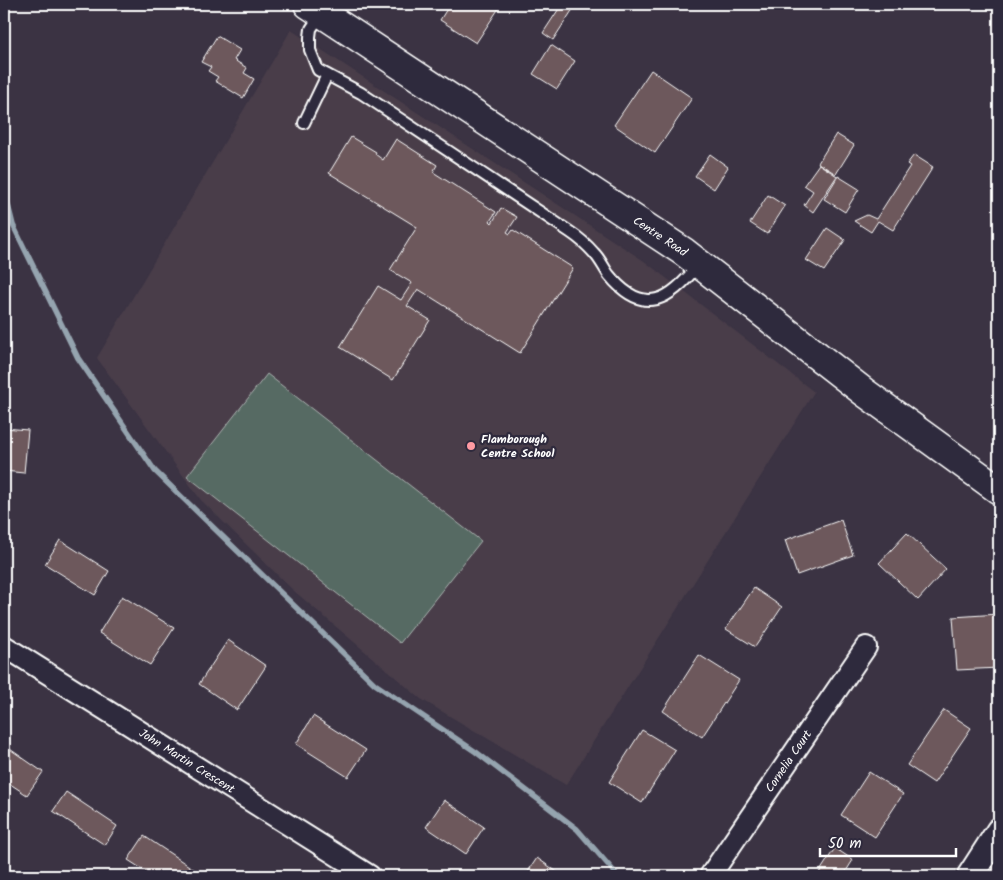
<svg xmlns="http://www.w3.org/2000/svg" width="1003" height="880" viewBox="0 0 1003 880" font-family="Kalam,sans-serif">
<style>
.built{fill:#4a3e4a}
.green{fill:#576a63;stroke:#abb4b1}
.lines{fill:none;stroke-linecap:round;stroke-linejoin:round}
.stream{stroke:#95a4af;stroke-width:5.5}
.building{fill:#6d585b;stroke:#fff}
.service-casing{stroke:#fff;stroke-width:14}
.minor-casing{stroke:#fff;stroke-width:24}
.tertiary-casing{stroke:#fff;stroke-width:29}
.secondary-casing{stroke:#fff;stroke-width:31}
.service{stroke:#2f2a3d;stroke-width:10}
.minor{stroke:#2f2a3d;stroke-width:20}
.tertiary{stroke:#2f2a3d;stroke-width:25}
.secondary{stroke:#2f2a3d;stroke-width:28}
.poi-dot{fill:#ff9aa2;stroke:#2f2a3d;stroke-width:2}
.labels{text-anchor:middle;stroke-width:4.5;stroke-linejoin:round;paint-order:stroke}
.street-label{font-size:12px;fill:#fff;stroke:#2f2a3d}
.poi-label{font-size:12px;font-weight:bold;fill:#fff;stroke:#2f2a3d;text-anchor:start}
</style>
<rect width="100%" height="100%" fill="#3b3343"/>
<filter id="ink" filterUnits="userSpaceOnUse"><feTurbulence type="fractalNoise" baseFrequency=".02" numOctaves="2"/><feDisplacementMap in="SourceGraphic" scale="10" xChannelSelector="R" yChannelSelector="G"/><feConvolveMatrix kernelMatrix="1 2 1 2 8 2 1 2 1" color-interpolation-filters="sRGB"/></filter>
<g filter="url(#ink)">
<polygon class="built" points="291,30 644,261 814,392 566,785 421,699 293,590 201,500 97,358"/>
<polygon class="green" points="267,374 481,541 400,643 187,476"/>
<g class="lines">
<polyline class="stream" points="4,189 13,225 78,358 155,471 375,684 476,752 577,829 618,876"/>
</g>
<g class="building">
<polygon points="450,4 500,4 501,5 476,43 440,20"/>
<polygon points="562,4 573,9 553,40 543,33"/>
<polygon points="217,36 240,50 234,60 247,68 244,73 254,79 243,98 215,81 218,77 208,71 211,67 201,62"/>
<polygon points="551,45 575,61 557,89 533,74"/>
<polygon points="651,70 692,98 655,153 614,125"/>
<polygon points="836,134 854,145 836,174 818,163"/>
<polygon points="351,137 376,152 375,154 383,160 396,139 437,165 433,172 496,212 490,221 492,223 501,208 517,217 507,232 510,234 513,230 573,268 520,353 418,289 407,306 430,320 393,380 340,347 378,286 401,300 412,283 390,270 417,227 329,173"/>
<polygon points="710,154 728,167 714,189 695,176"/>
<polygon points="914,155 933,167 893,230 878,221 871,232 854,221 867,215 876,219 910,166 907,164"/>
<polygon points="819,164 837,176 813,212 804,205 813,191 804,185"/>
<polygon points="838,176 859,189 845,212 824,199"/>
<polygon points="768,195 785,206 767,234 750,223"/>
<polygon points="827,228 845,240 824,271 806,260"/>
<polygon points="4,428 28,430 24,473 4,471"/>
<polygon points="841,520 853,555 797,575 785,540"/>
<polygon points="907,533 946,569 918,600 879,563"/>
<polygon points="60,540 109,571 95,595 45,564"/>
<polygon points="754,588 782,607 755,647 726,629"/>
<polygon points="122,596 174,628 150,665 99,633"/>
<polygon points="999,614 999,668 957,670 953,617"/>
<polygon points="228,640 266,666 237,710 199,684"/>
<polygon points="699,655 739,680 702,737 663,711"/>
<polygon points="944,710 971,728 934,783 907,765"/>
<polygon points="313,716 366,750 348,777 296,744"/>
<polygon points="642,730 675,750 642,803 609,782"/>
<polygon points="4,745 43,772 27,795 4,780"/>
<polygon points="869,772 903,794 875,837 841,815"/>
<polygon points="66,792 117,826 105,845 53,811"/>
<polygon points="444,800 484,827 466,854 426,827"/>
<polygon points="144,836 195,870 191,876 153,876 128,860"/>
<polygon points="835,848 853,860 843,876 817,876"/>
<polygon points="537,858 563,876 525,876"/>
</g>
<g class="lines">
<g class="service-casing">
<g id="service">
<path d="M 321,14 L 311,29 L 310,37 L 310,50 L 318,70 L 361,93 L 570,232 C 579,238 587,245 594,253 C 600,259 604,268 609,275 C 644,318 671,300 699,264"/>
<polyline points="304,123 327,75"/>
</g>
</g>
<g class="minor-casing">
<g id="minor">
<path id="s1" d="M 4,646 L 370,876"/>
<path id="s2" d="M 710,876 L 866,647"/>
</g>
</g>
<g class="tertiary-casing">
<polyline id="tertiary" points="970,876 999,831"/>
</g>
<g class="secondary-casing">
<g id="secondary">
<path id="s3" d="M 308,4 L 684,252 L 864,392 L 999,490"/>
</g>
</g>
<use href="#service" class="service"/>
<use href="#minor" class="minor"/>
<use href="#tertiary" class="tertiary"/>
<use href="#secondary" class="secondary"/>
</g>
</g>
<circle class="poi-dot" cx="471" cy="446" r="5"/>
<g class="labels">
<g class="street-label">
<text dy="4" stroke="none"><textPath href="#s3" startOffset="422">Centre Road</textPath></text>
<text dy="4" stroke="none"><textPath href="#s1" startOffset="216">John Martin Crescent</textPath></text>
<text dy="4" stroke="none"><textPath href="#s2" startOffset="139">Cornelia Court</textPath></text>
</g>
<g class="poi-label">
<text x="481" y="443">Flamborough<tspan x="481" dy="14">Centre School</tspan></text>
</g>
</g>
<rect width="1003" height="880" fill="none" stroke="#2f2a3d" stroke-width="20"/>
<rect x="10" y="10" width="983" height="860" fill="none" stroke="#fff" stroke-width="2" filter="url(#ink)"/>
<path d="M820 848v8h136v-8" fill="none" stroke="#ffffff" stroke-width="2.5"/>
<text x="828" y="848" font-size="15" fill="#ffffff" stroke="#2f2a3d" stroke-width="4" paint-order="stroke">50 m</text>
</svg>
